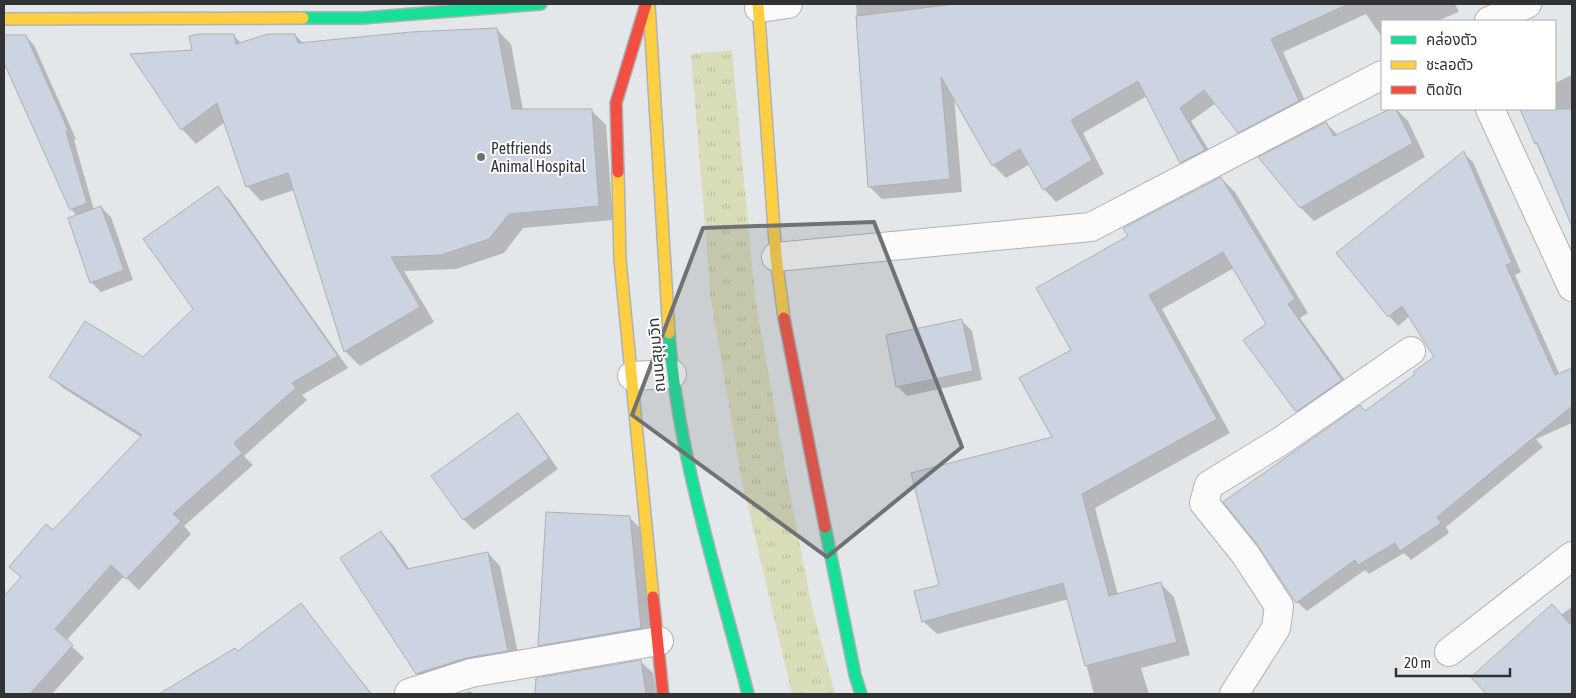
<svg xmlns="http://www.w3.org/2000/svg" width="1576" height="698" viewBox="0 0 1576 698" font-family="'Asap Condensed','Noto Sans Thai',sans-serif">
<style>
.grass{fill:url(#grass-tufts)}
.shadow{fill:#0003}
.building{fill:#ccd4e1;stroke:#aeb0b2}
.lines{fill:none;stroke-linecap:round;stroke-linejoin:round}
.street-casing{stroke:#afb2b4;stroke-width:30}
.fast-casing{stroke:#afb2b4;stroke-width:14}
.slow-casing{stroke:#afb2b4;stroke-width:14}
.jam-casing{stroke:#afb2b4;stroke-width:14}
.street{stroke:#fbfbfc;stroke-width:28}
.fast{stroke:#16e098;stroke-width:11}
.slow{stroke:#ffcf43;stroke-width:11}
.jam{stroke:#f24e42;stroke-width:11}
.marked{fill:#6f7174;fill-opacity:0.2;stroke:#6f7174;stroke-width:4;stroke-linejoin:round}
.poi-dot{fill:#6f7174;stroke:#fff;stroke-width:2}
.labels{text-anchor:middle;stroke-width:4;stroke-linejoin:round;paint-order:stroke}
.poi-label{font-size:16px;fill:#303234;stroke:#fff;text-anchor:start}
.street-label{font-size:16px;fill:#303234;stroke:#fff}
</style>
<defs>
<pattern id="grass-tufts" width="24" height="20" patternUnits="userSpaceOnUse" patternTransform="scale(1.25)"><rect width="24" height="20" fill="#daddba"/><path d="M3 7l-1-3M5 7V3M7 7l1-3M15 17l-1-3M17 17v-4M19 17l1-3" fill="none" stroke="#bbbea0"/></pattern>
</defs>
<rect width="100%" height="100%" fill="#e4e7ea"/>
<polygon class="grass" points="732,50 755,298 788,484 812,607 835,694 792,694 742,482 711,300 691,54"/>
<g class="shadow">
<polygon points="856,4 1455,4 1459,12 1437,21 1382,21 1382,37 1366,14 1283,52 1311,114 1252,144 1216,103 1191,121 1217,163 1194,175 1182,162 1147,96 1083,133 1104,174 1056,202 1044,189 1030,164 1006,178 993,165 954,96 962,192 882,199 869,186"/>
<polygon points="496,29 511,44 523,110 591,110 606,125 613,220 523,228 504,253 456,269 404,271 434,322 360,366 345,351 294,190 261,201 247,186 225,122 196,144 182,129 193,51 233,35 241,43 295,35 304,44"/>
<polygon points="9,36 25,36 34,45 76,139 74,140 94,210 101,207 111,217 133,280 101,292 91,282 77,216 71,209 4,60 4,38"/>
<polygon points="1572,75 1572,225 1521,109 1555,109 1555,83"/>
<polygon points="1392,109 1396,109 1408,121 1425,157 1314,221 1301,208 1326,123 1338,135"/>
<polygon points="1463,153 1473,162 1521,272 1515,275 1560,375 1572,369 1572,423 1536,439 1543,447 1446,527 1449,533 1411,560 1404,553 1369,574 1365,570 1307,611 1297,602 1365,412 1416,375 1435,357 1410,316 1398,326 1389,316"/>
<polygon points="1221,178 1235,192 1308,313 1300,318 1355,394 1310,425 1297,411 1267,325 1234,268 1162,309 1230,433 1095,508 1118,595 1161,584 1174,597 1190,655 1141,668 1149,694 1094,694 1069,599 937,634 923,621 941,585 1053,438 1073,350 1129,237"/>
<polygon points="218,188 229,199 348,368 302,395 307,400 244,456 253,465 184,526 191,534 139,590 124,576 66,641 84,658 52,694 4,694 4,682 6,680 4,678 4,641 12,632 4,625 4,598 22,578 11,567 54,532 141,437 63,388 51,377 143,359 194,310"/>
<polygon points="962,321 972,331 982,380 907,396 897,386"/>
<polygon points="517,415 527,425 558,469 474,530 464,520 433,476"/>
<polygon points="629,517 642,530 652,640 552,657 539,645"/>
<polygon points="381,532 393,545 410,570 488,553 500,566 520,663 430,686 417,673"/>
<polygon points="301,605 372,694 163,694 194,672 235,649 238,652"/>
<polygon points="1572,607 1572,694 1488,694 1473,677"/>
<polygon points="640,661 653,673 656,694 540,694 538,679"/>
<polygon points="470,691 473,694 460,694"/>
</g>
<g class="building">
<polygon points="956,4 1349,4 1271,39 1299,101 1238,133 1204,90 1180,108 1205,150 1180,163 1138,81 1071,120 1092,160 1043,190 1020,149 992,166 941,77 950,179 868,187 856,16"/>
<polygon points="497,28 512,109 592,109 599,206 509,214 489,239 441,255 391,257 420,307 344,352 288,173 246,187 217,103 181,130 130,54 192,50 189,36 199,34 234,34 236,44 268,34 295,34 298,43 411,32"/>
<polygon points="4,35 26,35 68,130 66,131 87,203 70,210 4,63"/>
<polygon points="1390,109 1396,109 1413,143 1300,208 1258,157 1326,122 1334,136"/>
<polygon points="1520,109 1572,109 1572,227 1537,143 1535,144"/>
<polygon points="1464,151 1512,263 1506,265 1555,375 1572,368 1572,406 1437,517 1441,523 1400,551 1395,543 1358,565 1355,560 1296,603 1257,544 1223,502 1360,405 1365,411 1415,374 1413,372 1434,357 1402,306 1388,317 1336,253"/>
<polygon points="1221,177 1295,299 1288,304 1342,380 1296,412 1243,340 1266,324 1223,252 1149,295 1217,419 1082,494 1109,596 1161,582 1177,642 1085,666 1063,583 922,622 914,591 939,585 911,473 1052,437 1019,378 1071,350 1036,288 1128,236 1123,228"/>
<polygon points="218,186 338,356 292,383 296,388 234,443 242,453 173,514 181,521 126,579 111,565 55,629 73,645 30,694 4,694 4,596 21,577 9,567 46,524 53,530 142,435 49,377 85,321 143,357 193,309 143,239"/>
<polygon points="101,206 124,270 90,283 68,218"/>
<polygon points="962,319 973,371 896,387 886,335"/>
<polygon points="518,413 549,458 463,520 431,476"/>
<polygon points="546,512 630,516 641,628 538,646"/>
<polygon points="381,531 407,569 488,552 508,651 466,658 416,674 340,558"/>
<polygon points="301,603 371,694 159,694 235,648 238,651"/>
<polygon points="1552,604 1572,626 1572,694 1486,694 1471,677"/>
<polygon points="641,660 646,694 535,694 536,678"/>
</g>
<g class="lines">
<g class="street-casing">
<g id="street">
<polyline points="759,8 788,4"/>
<polyline points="1489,21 1527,4"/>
<polyline points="1490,109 1572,287"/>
<polyline points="776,257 1091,227 1382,75"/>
<polyline points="632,376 672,374"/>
<polyline points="1449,652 1572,556"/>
<polyline points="409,693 471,673 659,641"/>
<polyline points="1234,694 1276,628 1279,606 1245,554 1204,503 1209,485 1281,441 1411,351"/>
</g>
</g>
<g class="fast-casing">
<g id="fast">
<polyline points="303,18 362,18 541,4"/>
<path d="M 669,333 C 677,453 718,577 748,694"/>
<polyline points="825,527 855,675 861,694"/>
</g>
</g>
<g class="slow-casing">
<g id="slow">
<polyline points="649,4 669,333"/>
<polyline points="758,4 776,257 784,318"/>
<polyline points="4,19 303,18"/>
<polyline points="618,172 620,260 653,597"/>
</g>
</g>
<g class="jam-casing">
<g id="jam">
<polyline points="618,172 616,103 646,4"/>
<polyline points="784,318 825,527"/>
<polyline points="653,597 663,694"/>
</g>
</g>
<use href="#street" class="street"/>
<use href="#fast" class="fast"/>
<use href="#slow" class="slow"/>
<use href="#jam" class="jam"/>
</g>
<path class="marked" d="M 874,222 L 962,447 L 827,557 L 632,415 L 703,228 Z"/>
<circle class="poi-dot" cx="481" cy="157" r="5"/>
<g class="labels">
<g class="poi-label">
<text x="491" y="154">Petfriends<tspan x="491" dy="18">Animal Hospital</tspan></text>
</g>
<g class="street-label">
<text transform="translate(656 355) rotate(-95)" y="6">ถนนสุขุมวิท</text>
</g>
</g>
<rect width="1576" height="698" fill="none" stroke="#303234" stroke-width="10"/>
<rect x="1381" y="20" width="175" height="90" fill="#ffffff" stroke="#acadae"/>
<rect x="1391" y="36" width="25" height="8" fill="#16e098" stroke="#acadae"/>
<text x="1426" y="45" font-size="15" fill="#303234">คล่องตัว</text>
<rect x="1391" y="61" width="25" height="8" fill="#ffcf43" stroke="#acadae"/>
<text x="1426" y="70" font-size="15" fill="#303234">ชะลอตัว</text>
<rect x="1391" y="86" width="25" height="8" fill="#f24e42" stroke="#acadae"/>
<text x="1426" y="95" font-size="15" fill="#303234">ติดขัด</text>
<path d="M1396 668v8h114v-8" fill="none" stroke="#303234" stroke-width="2.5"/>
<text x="1404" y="668" font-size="15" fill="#303234" stroke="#ffffff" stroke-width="4" paint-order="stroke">20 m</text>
</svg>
